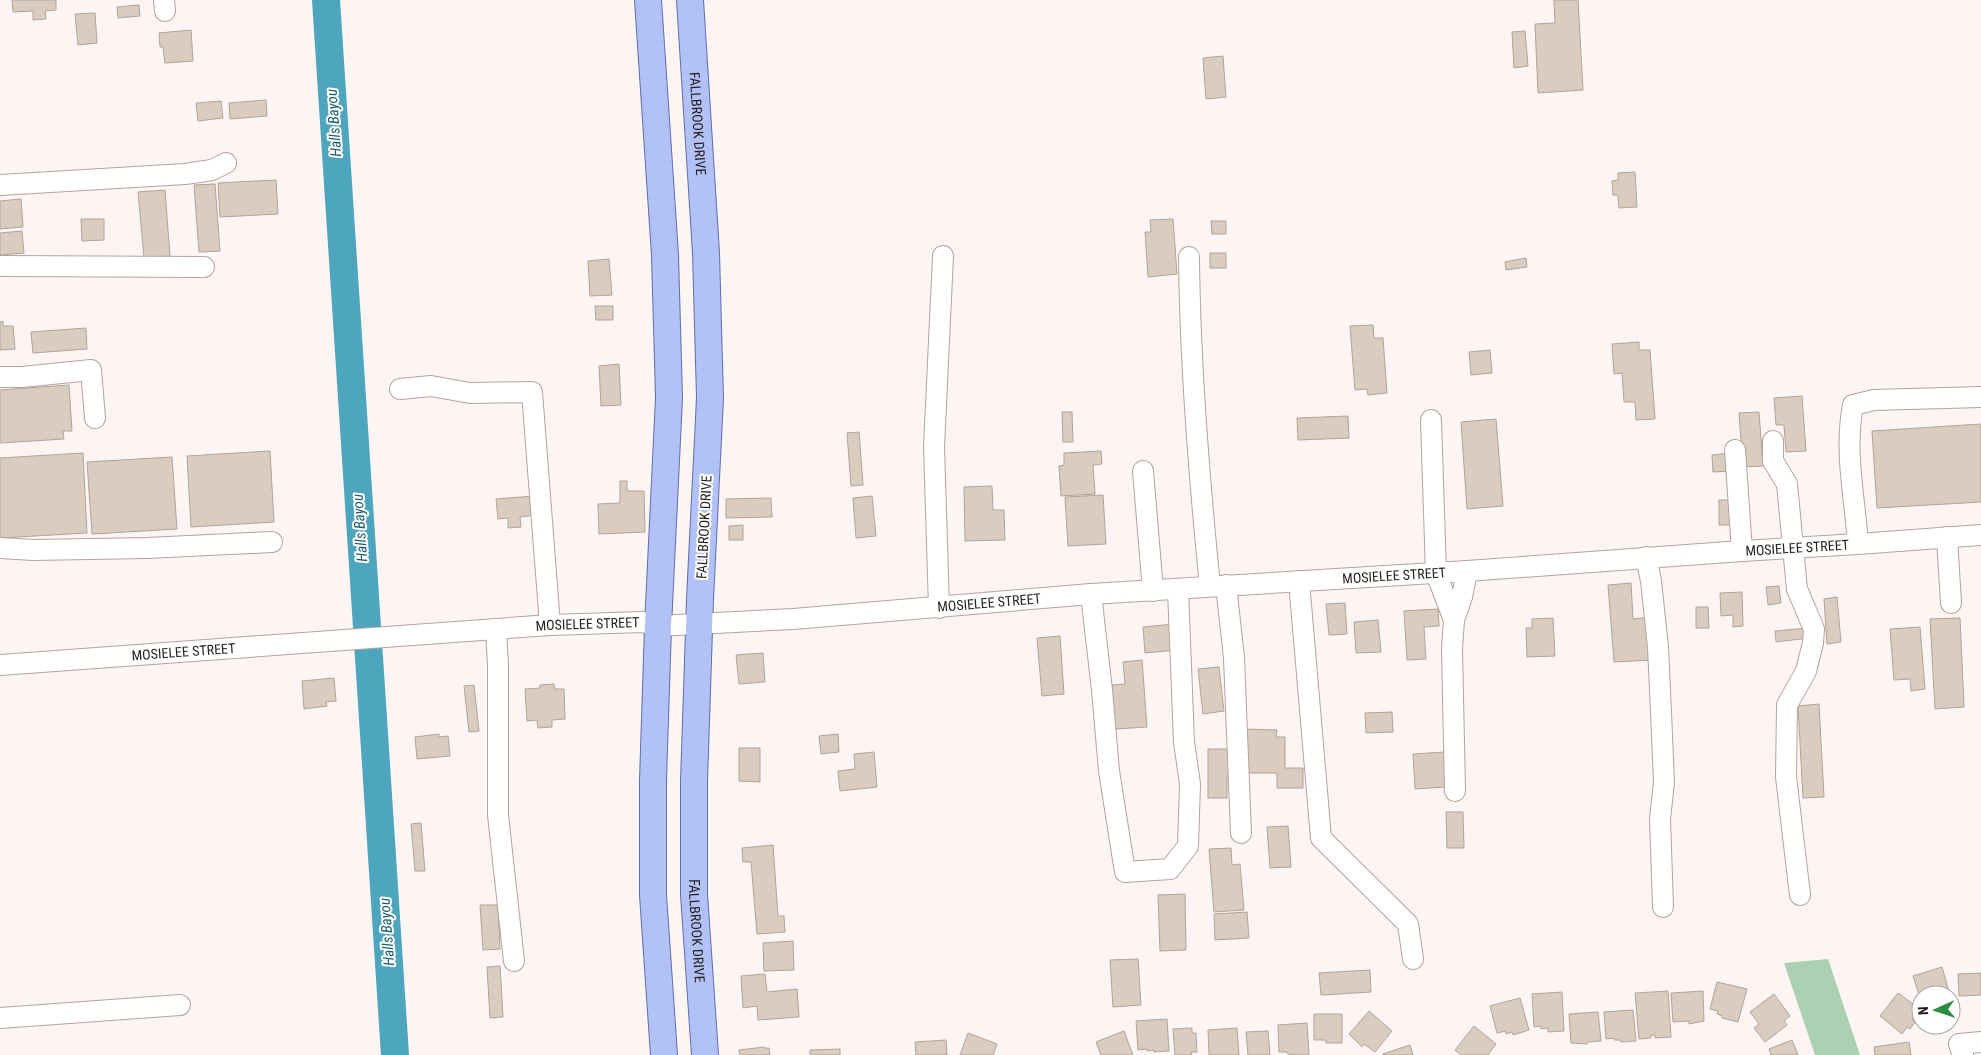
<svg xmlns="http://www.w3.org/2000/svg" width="1981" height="1055" viewBox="0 0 1981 1055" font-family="'Roboto Condensed',sans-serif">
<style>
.green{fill:#acd1b2}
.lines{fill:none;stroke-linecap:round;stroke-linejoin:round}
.river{stroke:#4ea5be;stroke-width:28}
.building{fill:#dacdc0;stroke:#b0a397}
.minor-casing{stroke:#b5a39d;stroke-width:22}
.major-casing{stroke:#5f6ea7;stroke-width:28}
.minor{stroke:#fff;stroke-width:20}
.major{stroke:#b2c1f7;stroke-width:26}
.labels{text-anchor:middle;stroke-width:4;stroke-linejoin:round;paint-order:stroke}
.street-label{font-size:14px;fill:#251f1d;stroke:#fff}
.water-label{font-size:15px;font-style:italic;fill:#185e70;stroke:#fff}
</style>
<rect width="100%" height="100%" fill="#fdf5f3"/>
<polygon class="green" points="1828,959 1860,1055 1815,1055 1784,963"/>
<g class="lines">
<polyline class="river" points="326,0 395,1055"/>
</g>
<g class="building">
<polygon points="12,0 56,0 56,10 45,11 46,19 33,20 33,11 13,12"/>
<polygon points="1554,0 1578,0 1583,90 1538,93 1535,24 1555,23"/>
<polygon points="139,5 140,16 118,18 117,7"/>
<polygon points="95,13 97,43 78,45 75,14"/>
<polygon points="191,30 193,61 165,63 163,47 160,47 159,33"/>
<polygon points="1525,31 1528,66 1514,68 1512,32"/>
<polygon points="1223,56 1226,97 1206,99 1203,58"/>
<polygon points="266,100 267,116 230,119 229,103"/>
<polygon points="221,101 223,118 198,121 196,103"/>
<polygon points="1635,172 1637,207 1619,208 1618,195 1613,195 1612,181 1618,180 1618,173"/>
<polygon points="276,180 278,214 220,217 218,183"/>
<polygon points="215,184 220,251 199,252 194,185"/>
<polygon points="165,190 170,256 144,258 138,192"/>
<polygon points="21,199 23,227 0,229 0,201"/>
<polygon points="81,219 104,219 104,240 82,241"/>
<polygon points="1173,219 1177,274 1148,277 1145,232 1151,232 1150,220"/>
<polygon points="1211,221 1226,221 1226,234 1212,234"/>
<polygon points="22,231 24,253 0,255 0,233"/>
<rect x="1210" y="253" width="16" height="15"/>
<polygon points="1526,258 1527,267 1506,270 1505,262"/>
<polygon points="609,259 612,295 590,296 588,261"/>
<polygon points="595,306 613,306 613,320 596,320"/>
<polygon points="3,321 3,326 13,326 15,349 0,350 0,322"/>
<polygon points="1373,325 1374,338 1383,338 1387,393 1368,395 1367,389 1355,390 1350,326"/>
<polygon points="86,328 87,349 33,353 31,332"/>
<polygon points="1639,342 1639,350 1650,350 1655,419 1636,420 1635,402 1624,402 1622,373 1614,374 1612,344"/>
<polygon points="1490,350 1492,373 1471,375 1469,352"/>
<polygon points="619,364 621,405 601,406 599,366"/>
<polygon points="69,385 72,431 63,431 64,439 0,443 0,390"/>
<polygon points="1802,396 1806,451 1786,452 1784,425 1776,425 1774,398"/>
<polygon points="1062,412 1072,412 1073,442 1063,442"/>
<polygon points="1759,412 1763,466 1743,467 1739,413"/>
<polygon points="1348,416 1349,438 1298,440 1297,418"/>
<polygon points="1496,419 1503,506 1467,509 1461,422"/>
<polygon points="1981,424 1981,502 1877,508 1872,431"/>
<polygon points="859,432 863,485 851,486 847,433"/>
<polygon points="270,451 274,522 191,527 187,456"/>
<polygon points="1101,451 1102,464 1093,465 1095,494 1061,496 1059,466 1064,465 1064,453"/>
<polygon points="83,453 87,533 0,538 0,458"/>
<polygon points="1730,453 1731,471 1713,472 1712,455"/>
<polygon points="172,457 177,529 92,534 87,462"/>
<polygon points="620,481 627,481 627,491 644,491 645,532 599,534 598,504 620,503"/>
<polygon points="992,486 993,510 1004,510 1005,540 965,541 964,487"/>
<polygon points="1103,495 1106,544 1068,546 1065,497"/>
<polygon points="534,496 536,515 520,517 521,527 508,528 508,518 498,519 496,499"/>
<polygon points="872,496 876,536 856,538 853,498"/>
<polygon points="771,498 772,517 726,518 726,499"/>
<rect x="1719" y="500" width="15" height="25"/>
<polygon points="743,525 743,540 729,540 729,526"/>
<polygon points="1631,583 1633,619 1650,617 1653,660 1614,662 1608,585"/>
<polygon points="1779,586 1781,603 1768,605 1766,587"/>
<polygon points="1742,592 1743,626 1733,627 1733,615 1721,616 1720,593"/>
<polygon points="1837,597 1841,642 1827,644 1824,599"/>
<polygon points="1345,603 1347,634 1329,635 1326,604"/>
<polygon points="1696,607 1708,607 1709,628 1696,628"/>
<polygon points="1438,609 1439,626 1424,627 1426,659 1407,660 1404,611"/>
<polygon points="1553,618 1555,656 1527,657 1526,628 1532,628 1532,619"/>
<polygon points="1960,618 1964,707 1935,709 1930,619"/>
<polygon points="1378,620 1381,652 1356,653 1354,622"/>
<polygon points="1174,624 1176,650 1145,653 1143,627"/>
<polygon points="1920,627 1925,689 1911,691 1910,679 1894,680 1890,629"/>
<polygon points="1808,628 1809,638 1776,642 1775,631"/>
<polygon points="1060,636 1064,694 1042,696 1037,638"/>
<polygon points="763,653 765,682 739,684 736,655"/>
<polygon points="1142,660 1147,727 1115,729 1112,685 1125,684 1123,662"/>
<polygon points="1219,667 1224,711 1203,714 1198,669"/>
<polygon points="334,678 336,701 326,702 327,706 304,709 302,681"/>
<polygon points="554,684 555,689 564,689 565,719 552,720 552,727 538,728 537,720 527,721 525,689 540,688 540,685"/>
<polygon points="474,685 479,731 469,732 464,686"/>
<polygon points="1819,704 1824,797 1803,798 1798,706"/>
<polygon points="1392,712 1393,732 1366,733 1365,713"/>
<polygon points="1245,729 1277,730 1276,737 1285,737 1285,768 1303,768 1303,788 1277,788 1277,773 1244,773"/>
<polygon points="439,734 439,737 448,736 450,756 417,759 415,737"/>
<polygon points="838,734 839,752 821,754 819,736"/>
<polygon points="739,748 760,748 760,782 739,781"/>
<polygon points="1208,749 1229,749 1233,776 1227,776 1227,798 1208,798"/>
<polygon points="874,752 877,787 840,791 838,771 855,769 854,754"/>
<polygon points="1445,752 1447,787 1415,789 1413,754"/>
<polygon points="1446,812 1463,812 1464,848 1447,848"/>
<polygon points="421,823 425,871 415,871 411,824"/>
<polygon points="1288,826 1291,867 1270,868 1267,827"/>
<polygon points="773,845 778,916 784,916 785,932 757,934 751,862 743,862 742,848"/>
<polygon points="1231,848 1232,865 1240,864 1244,910 1214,912 1209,849"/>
<polygon points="1185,894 1186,950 1160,951 1158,895"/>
<polygon points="480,905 498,905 500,949 483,950"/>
<polygon points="1247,912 1249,938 1215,940 1214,914"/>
<polygon points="793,941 794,970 764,971 763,943"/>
<polygon points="1138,959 1141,1005 1113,1007 1110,960"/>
<polygon points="500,966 503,1017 490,1018 487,967"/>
<polygon points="1942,967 1950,995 1921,995 1921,1001 1913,976"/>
<polygon points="1370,970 1371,992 1321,995 1319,973"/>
<polygon points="1981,973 1981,995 1959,996 1958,974"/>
<polygon points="765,974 767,992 797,989 799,1017 758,1020 757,1006 743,1008 741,976"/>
<polygon points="1717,982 1747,989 1738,1022 1722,1018 1722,1016 1717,1014 1718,1011 1710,1009"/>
<polygon points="1668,991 1671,1037 1655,1038 1655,1035 1651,1035 1651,1038 1639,1039 1635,993"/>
<polygon points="1703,991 1704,1021 1689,1024 1689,1021 1673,1022 1671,993"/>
<polygon points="1562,992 1564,1031 1548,1032 1548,1028 1541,1029 1541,1026 1534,1027 1532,994"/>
<polygon points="1898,993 1920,1009 1912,1020 1915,1022 1910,1029 1907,1027 1902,1034 1880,1016"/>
<polygon points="1774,994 1790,1016 1784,1021 1787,1025 1765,1042 1754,1028 1759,1024 1750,1012"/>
<polygon points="1520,998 1529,1030 1513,1035 1512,1032 1506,1034 1506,1031 1497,1033 1490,1006"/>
<polygon points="1633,1010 1636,1041 1621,1042 1620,1040 1614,1040 1614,1038 1606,1039 1604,1012"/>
<polygon points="1369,1011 1392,1031 1375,1052 1364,1044 1362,1047 1349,1034"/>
<polygon points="1598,1012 1601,1041 1587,1042 1587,1044 1571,1043 1569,1014"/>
<polygon points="1314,1014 1342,1014 1342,1043 1326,1043 1326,1040 1314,1040"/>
<polygon points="1167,1019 1169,1051 1154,1052 1154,1050 1147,1051 1147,1049 1138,1050 1136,1021"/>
<polygon points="1307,1023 1309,1055 1294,1055 1288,1054 1287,1052 1279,1052 1278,1025"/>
<polygon points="1474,1026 1496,1044 1488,1055 1461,1055 1455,1050"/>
<polygon points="1192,1028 1192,1033 1196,1033 1197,1052 1191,1052 1192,1055 1175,1055 1173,1029"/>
<polygon points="1237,1028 1239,1055 1209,1055 1208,1030"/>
<polygon points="1124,1031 1133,1055 1101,1055 1096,1042"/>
<polygon points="1268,1031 1270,1055 1248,1055 1246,1032"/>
<polygon points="968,1033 997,1044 993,1055 960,1055"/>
<polygon points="946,1040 947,1055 916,1055 915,1042"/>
<polygon points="1792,1040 1798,1055 1771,1055 1769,1049"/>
<polygon points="1909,1042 1911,1055 1875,1055 1874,1047"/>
<polygon points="1410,1045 1413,1055 1383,1055 1383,1054"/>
<polygon points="764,1047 764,1048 769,1048 770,1055 740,1055 739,1050"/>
<polygon points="840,1049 840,1055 810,1055 810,1050"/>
</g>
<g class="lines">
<g class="minor-casing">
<g id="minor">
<polyline points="164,0 165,11"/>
<polyline points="0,185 185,174 212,170 226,163"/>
<path d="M 1189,257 C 1190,366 1199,477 1210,586"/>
<polyline points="0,266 204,267"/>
<polyline points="0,377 22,377 91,370 95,418"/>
<polyline points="400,389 431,386 470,393 532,392 550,625"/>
<polyline points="1431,420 1436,573 1454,620 1462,597 1467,571"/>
<polyline points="1773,441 1773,461 1787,484 1797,589 1814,629 1813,643 1806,671 1787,705 1786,777 1800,895"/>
<polyline points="1735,450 1742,551"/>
<polyline points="1143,471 1153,591"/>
<polyline points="1947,537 1951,603"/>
<path d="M 1858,544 C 1855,499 1844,451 1853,405 L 1874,400 L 1981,397"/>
<polyline points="0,548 33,550 147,548 272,542"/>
<polyline points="1646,557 1651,581 1658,647 1661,712 1664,782 1660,819 1663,907"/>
<polyline points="1299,581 1321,838 1408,924 1413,959"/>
<polyline points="1226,585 1234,658 1241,833"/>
<polyline points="1091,594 1102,690 1109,771 1125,872 1170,869 1188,846 1190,784 1184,742 1178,589"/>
<polyline points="939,608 934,447 943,256"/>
<polyline points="1454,620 1452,649 1455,791"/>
<polyline points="496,629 498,666 498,815 514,961"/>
<path id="s1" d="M 0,665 L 550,625 L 643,622 L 658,626 L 793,619 L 1091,594 L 1467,571 L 1742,551 L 1858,544 L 1981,535"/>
<polyline points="0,1018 180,1005"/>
<polyline points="1963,1055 1959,1044 1981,1042"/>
</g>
</g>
<g class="major-casing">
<g id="major">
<polyline points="648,0 665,255 669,398 658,626 653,781 653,895 664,1055"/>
<path id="s2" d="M 690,0 L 706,253 L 710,398 L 700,599 L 694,782 L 694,894 L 705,1055"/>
</g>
</g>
<use href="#minor" class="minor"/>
<use href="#major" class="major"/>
</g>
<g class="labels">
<g class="street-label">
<text dy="5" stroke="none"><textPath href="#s2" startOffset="124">FALLBROOK DRIVE</textPath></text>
<text transform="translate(704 527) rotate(-87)" y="5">FALLBROOK DRIVE</text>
<text dy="5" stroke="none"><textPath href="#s1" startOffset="1802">MOSIELEE STREET</textPath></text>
<text dy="5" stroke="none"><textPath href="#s1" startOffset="1398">MOSIELEE STREET</textPath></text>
<text dy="5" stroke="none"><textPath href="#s1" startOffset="992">MOSIELEE STREET</textPath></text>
<text dy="5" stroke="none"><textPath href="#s1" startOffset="589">MOSIELEE STREET</textPath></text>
<text dy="5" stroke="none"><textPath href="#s1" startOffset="184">MOSIELEE STREET</textPath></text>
<text dy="5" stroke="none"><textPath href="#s2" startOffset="932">FALLBROOK DRIVE</textPath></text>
</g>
<g class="water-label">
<text transform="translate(334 123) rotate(-94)" y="5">Halls Bayou</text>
<text transform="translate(360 528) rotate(-94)" y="5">Halls Bayou</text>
<text transform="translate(387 932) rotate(-94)" y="5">Halls Bayou</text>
</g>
</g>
<g transform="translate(1936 1010) rotate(267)"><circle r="24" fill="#ffffff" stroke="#a8a5a5"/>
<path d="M0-4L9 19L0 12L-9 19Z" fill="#2c8c3f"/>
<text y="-8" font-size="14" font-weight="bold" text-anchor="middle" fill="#251f1d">N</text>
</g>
</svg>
